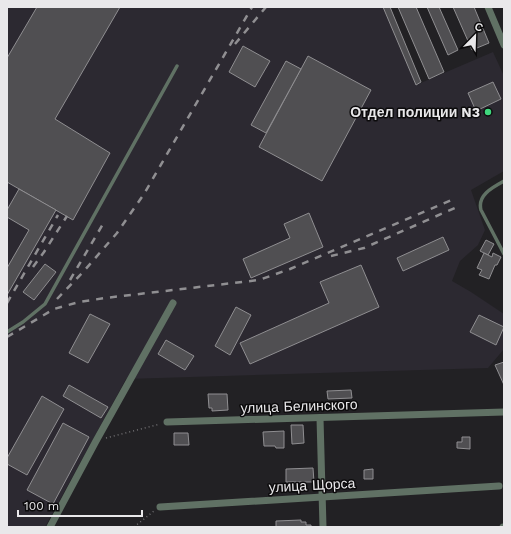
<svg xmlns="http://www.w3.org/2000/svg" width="511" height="534" viewBox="0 0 511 534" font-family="'Work Sans',sans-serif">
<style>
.built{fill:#2c2931}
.building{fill:#504f52;stroke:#8f8e91}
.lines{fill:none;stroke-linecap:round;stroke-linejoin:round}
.path{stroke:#706f72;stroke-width:1.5;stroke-dasharray:1 3;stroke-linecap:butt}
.service{stroke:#607164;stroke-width:3.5}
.minor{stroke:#607164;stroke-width:7}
.rail{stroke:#908f92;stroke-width:2.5;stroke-dasharray:7 7;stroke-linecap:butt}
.poi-dot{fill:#3fd77d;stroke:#0c0b0c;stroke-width:1.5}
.labels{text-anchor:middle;stroke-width:3;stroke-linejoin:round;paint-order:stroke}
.poi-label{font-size:14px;font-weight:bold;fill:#e9e8ea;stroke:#0c0b0c;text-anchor:end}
.street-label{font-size:14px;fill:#e9e8ea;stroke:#0c0b0c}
</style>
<rect width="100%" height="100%" fill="#222124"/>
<polygon class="built" points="7,7 383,7 416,85 493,52 504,76 504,171 471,190 485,230 478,245 460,261 452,281 471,292 504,314 504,349 488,368 126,379 45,527 7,527"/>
<g class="building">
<polygon points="37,7 120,7 55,119 110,153 73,220 7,182 7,58"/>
<polygon points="383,7 390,7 421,82 416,85"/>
<polygon points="398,7 416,7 444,72 429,79"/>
<polygon points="427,7 439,7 458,50 448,55"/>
<polygon points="453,7 474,7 489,43 472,50"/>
<polygon points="243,46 270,61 255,87 229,72"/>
<polygon points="308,56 371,90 322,181 259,147"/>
<polygon points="286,61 301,69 266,133 251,125"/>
<polygon points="493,82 501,99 476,111 468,93"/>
<polygon points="19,189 56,210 7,295 7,268 29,230 7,217 7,210"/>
<polygon points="309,213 323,247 251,278 243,259 290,238 284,224"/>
<polygon points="443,237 449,250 403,271 397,258"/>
<polygon points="486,240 494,244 488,255 480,251"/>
<polygon points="484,253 492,257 493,253 501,257 497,265 495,265 489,279 479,275 482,270 477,268"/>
<polygon points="45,264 56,272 34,300 23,292"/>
<polygon points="361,265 379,307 250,364 240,343 329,303 320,282"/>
<polygon points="236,307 251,315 230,355 215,346"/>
<polygon points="90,314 110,324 88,363 69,353"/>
<polygon points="479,315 504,327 496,345 470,332"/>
<polygon points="166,340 194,356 185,370 158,354"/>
<polygon points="504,362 504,385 495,365"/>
<polygon points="69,385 108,407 101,418 63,396"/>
<polygon points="351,390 352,398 328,399 327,391"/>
<polygon points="208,394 227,394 228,410 212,411 212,408 209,408"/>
<polygon points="42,396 64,409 27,475 7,464 7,458"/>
<polygon points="63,423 89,437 53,504 27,490"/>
<polygon points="291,425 303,425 304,443 292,444"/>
<polygon points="284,431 284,448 276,448 275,446 264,446 263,432"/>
<polygon points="174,433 188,433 189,445 174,445"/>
<polygon points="462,437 470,437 470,449 457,448 457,442 462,442"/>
<polygon points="313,468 314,482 286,482 286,469"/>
<polygon points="373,469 373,479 364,479 364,470"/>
<polygon points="301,520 301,522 306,522 306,525 311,525 311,527 276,527 276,521"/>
</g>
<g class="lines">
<g class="path">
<polyline points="106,438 160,424"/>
<polyline points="134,527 154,511"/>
</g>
<g class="service">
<path d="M 504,181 C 493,187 477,195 481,210 L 504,254"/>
<polyline points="7,332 23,322 45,304 177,66"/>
</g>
<g class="minor">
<polyline points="488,7 504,45"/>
<polyline points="320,418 323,527"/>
<polyline points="167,422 504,412"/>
<polyline points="160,507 499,486"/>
<polyline points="50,527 96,441 173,303"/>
<polyline points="503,527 504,527"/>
</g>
<g class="rail">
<polyline points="235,44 266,7"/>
<polyline points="331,256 364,248 457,207"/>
<polyline points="33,267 44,252 67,216"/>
<polyline points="70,280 103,224"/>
<polyline points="57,299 84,271 117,233 144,194 252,7"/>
<polyline points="7,303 58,215"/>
<polyline points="7,337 54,309 79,302 105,298 259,280 290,269 454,199"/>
</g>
</g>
<circle class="poi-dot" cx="488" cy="112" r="4"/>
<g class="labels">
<g class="poi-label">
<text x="480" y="117">Отдел полиции N3</text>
</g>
<g class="street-label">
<text transform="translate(299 406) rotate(-2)" y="5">улица Белинского</text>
<text transform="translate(312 485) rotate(-3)" y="5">улица Щорса</text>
</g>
</g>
<rect width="511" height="534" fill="none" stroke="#e9e8ea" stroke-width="16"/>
<g transform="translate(475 36) rotate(23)" stroke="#0c0b0c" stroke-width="3" paint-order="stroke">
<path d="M0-3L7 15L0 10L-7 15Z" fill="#e9e8ea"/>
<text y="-6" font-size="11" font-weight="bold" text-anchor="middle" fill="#e9e8ea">С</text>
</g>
<path d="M18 510v6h124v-6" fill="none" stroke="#e9e8ea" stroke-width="2"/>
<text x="24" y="510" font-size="12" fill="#e9e8ea" stroke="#0c0b0c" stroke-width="3" paint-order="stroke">100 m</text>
</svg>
